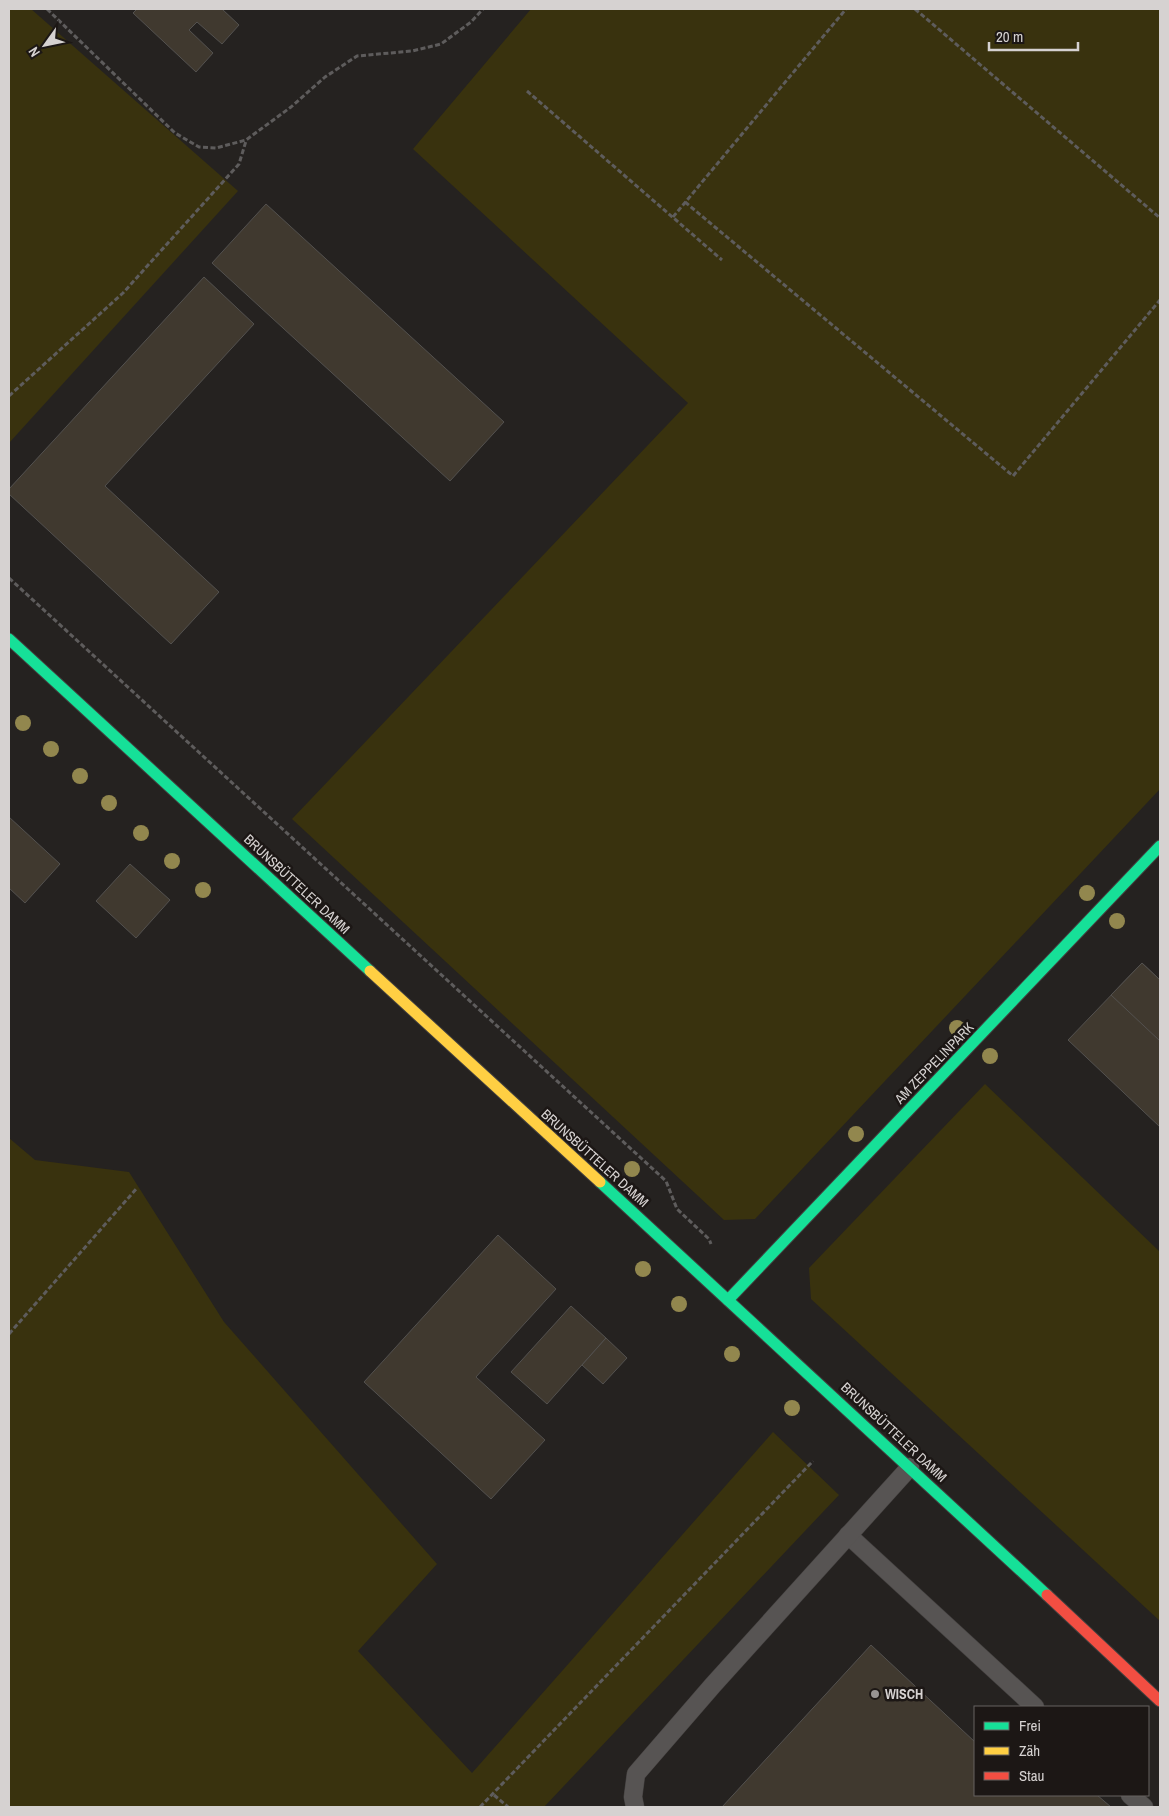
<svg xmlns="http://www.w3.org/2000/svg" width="1169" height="1816" viewBox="0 0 1169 1816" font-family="'Archivo Narrow',sans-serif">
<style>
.green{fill:#39320e}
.building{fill:#40392f;stroke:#53514f}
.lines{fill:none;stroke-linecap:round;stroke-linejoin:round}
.lane-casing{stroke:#423f3e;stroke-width:19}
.fast-casing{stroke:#423f3e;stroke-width:13}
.slow-casing{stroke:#423f3e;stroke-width:13}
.jam-casing{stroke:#423f3e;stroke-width:13}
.path{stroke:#5e5c5c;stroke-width:3;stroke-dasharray:5 2.5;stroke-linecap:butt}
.lane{stroke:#575453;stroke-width:18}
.fast{stroke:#16e098;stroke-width:11}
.slow{stroke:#ffcf43;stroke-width:11}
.jam{stroke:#f24e42;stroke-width:11}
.tree{fill:#92874e}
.poi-dot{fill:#989493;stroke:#1c1715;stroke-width:2}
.labels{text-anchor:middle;stroke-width:5;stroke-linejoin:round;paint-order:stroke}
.street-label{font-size:14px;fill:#d6d2d1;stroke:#1c1715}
.poi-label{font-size:14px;font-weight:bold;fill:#d6d2d1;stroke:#1c1715;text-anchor:start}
</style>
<rect width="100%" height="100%" fill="#252220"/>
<g class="green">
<polygon points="9,9 31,9 238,191 9,443"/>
<polygon points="531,9 1160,9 1160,789 755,1219 724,1220 292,819 688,403 413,149"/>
<polygon points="985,1084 1160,1252 1160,1621 811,1299 809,1268"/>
<polygon points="9,1138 35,1160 129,1172 224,1322 437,1564 358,1651 472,1773 773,1432 839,1495 544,1807 9,1807"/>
</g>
<g class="building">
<polygon points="137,9 222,9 239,25 222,44 197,22 189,30 213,53 196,72 133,13"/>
<polygon points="266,204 504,422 450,481 212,263"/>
<polygon points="204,277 254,324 105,486 219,592 171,644 9,494 9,489"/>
<polygon points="9,817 60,864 25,903 9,888"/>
<polygon points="130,864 170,900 136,938 96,901"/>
<polygon points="1142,963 1160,980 1160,1127 1068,1040"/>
<polygon points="1142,963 1160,980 1160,1041 1111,995"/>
<polygon points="498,1235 556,1289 476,1377 545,1440 491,1499 364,1382"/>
<polygon points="571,1306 606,1338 547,1404 511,1372"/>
<polygon points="606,1338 627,1358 603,1384 582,1365"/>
<polygon points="871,1645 975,1742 975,1795 1097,1795 1111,1807 722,1807"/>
</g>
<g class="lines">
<g class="lane-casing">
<g id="lane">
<polyline points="848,1535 1035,1707"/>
<polyline points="1130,1795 1144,1807"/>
<polyline points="635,1807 633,1797 636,1774 713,1685 910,1467"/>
</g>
</g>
<g class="fast-casing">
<g id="fast">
<polyline points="9,639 370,971"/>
<polyline points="600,1182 1047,1595"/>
<polyline points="728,1300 1160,846"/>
</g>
</g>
<g class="slow-casing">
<polyline id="slow" points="370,971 600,1182"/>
</g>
<g class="jam-casing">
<polyline id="jam" points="1047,1595 1160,1701"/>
</g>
<g class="path">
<polyline points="47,9 175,133 199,147 216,148 246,140 291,107 325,77 357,56 412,51 441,44 471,22 483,9"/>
<polyline points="915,9 1160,218"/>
<polyline points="527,91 722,260"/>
<polyline points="685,202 1013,476 1160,300"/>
<polyline points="673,217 846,9"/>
<polyline points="9,396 123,293 239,164 246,141"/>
<polyline points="9,578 666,1181 677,1209 709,1239 711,1244"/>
<polyline points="9,1334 137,1188"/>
<polyline points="494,1795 508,1807"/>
<polyline points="480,1807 813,1461"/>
</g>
<use href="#lane" class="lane"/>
<use href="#fast" class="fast"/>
<use href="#slow" class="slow"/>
<use href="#jam" class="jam"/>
</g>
<g class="tree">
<circle cx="23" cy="723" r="8"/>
<circle cx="51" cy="749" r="8"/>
<circle cx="80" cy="776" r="8"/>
<circle cx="109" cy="803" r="8"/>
<circle cx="141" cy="833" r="8"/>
<circle cx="172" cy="861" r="8"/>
<circle cx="203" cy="890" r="8"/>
<circle cx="1087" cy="893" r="8"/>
<circle cx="1117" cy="921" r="8"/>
<circle cx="957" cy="1028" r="8"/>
<circle cx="990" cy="1056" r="8"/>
<circle cx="856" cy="1134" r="8"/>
<circle cx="632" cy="1169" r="8"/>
<circle cx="643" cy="1269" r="8"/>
<circle cx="679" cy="1304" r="8"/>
<circle cx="732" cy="1354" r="8"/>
<circle cx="792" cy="1408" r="8"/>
</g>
<circle class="poi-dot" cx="875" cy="1694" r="5"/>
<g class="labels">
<g class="street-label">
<text transform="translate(297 884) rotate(43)" y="5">BRUNSBÜTTELER DAMM</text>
<text transform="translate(934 1063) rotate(-46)" y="5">AM ZEPPELINPARK</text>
<text transform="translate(595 1158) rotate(42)" y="5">BRUNSBÜTTELER DAMM</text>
<text transform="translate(894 1432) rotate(43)" y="5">BRUNSBÜTTELER DAMM</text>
</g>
<g class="poi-label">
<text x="885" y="1699">WISCH</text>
</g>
</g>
<rect width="1169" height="1816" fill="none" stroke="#d6d2d1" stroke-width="20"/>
<rect x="974" y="1706" width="175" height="90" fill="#1c1715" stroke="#666260"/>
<rect x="984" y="1722" width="25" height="8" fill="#16e098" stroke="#666260"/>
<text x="1019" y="1731" font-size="15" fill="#d6d2d1">Frei</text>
<rect x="984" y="1747" width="25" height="8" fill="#ffcf43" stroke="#666260"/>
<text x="1019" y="1756" font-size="15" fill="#d6d2d1">Zäh</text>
<rect x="984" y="1772" width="25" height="8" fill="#f24e42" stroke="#666260"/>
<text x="1019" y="1781" font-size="15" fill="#d6d2d1">Stau</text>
<g transform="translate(45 45) rotate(237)" stroke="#1c1715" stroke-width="4" paint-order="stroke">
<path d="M0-4L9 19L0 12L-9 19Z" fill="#d6d2d1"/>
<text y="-8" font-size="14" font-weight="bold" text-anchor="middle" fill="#d6d2d1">N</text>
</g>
<path d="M989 42v8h89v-8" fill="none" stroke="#d6d2d1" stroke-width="2.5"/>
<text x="996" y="42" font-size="15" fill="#d6d2d1" stroke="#1c1715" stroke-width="4" paint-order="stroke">20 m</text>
</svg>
